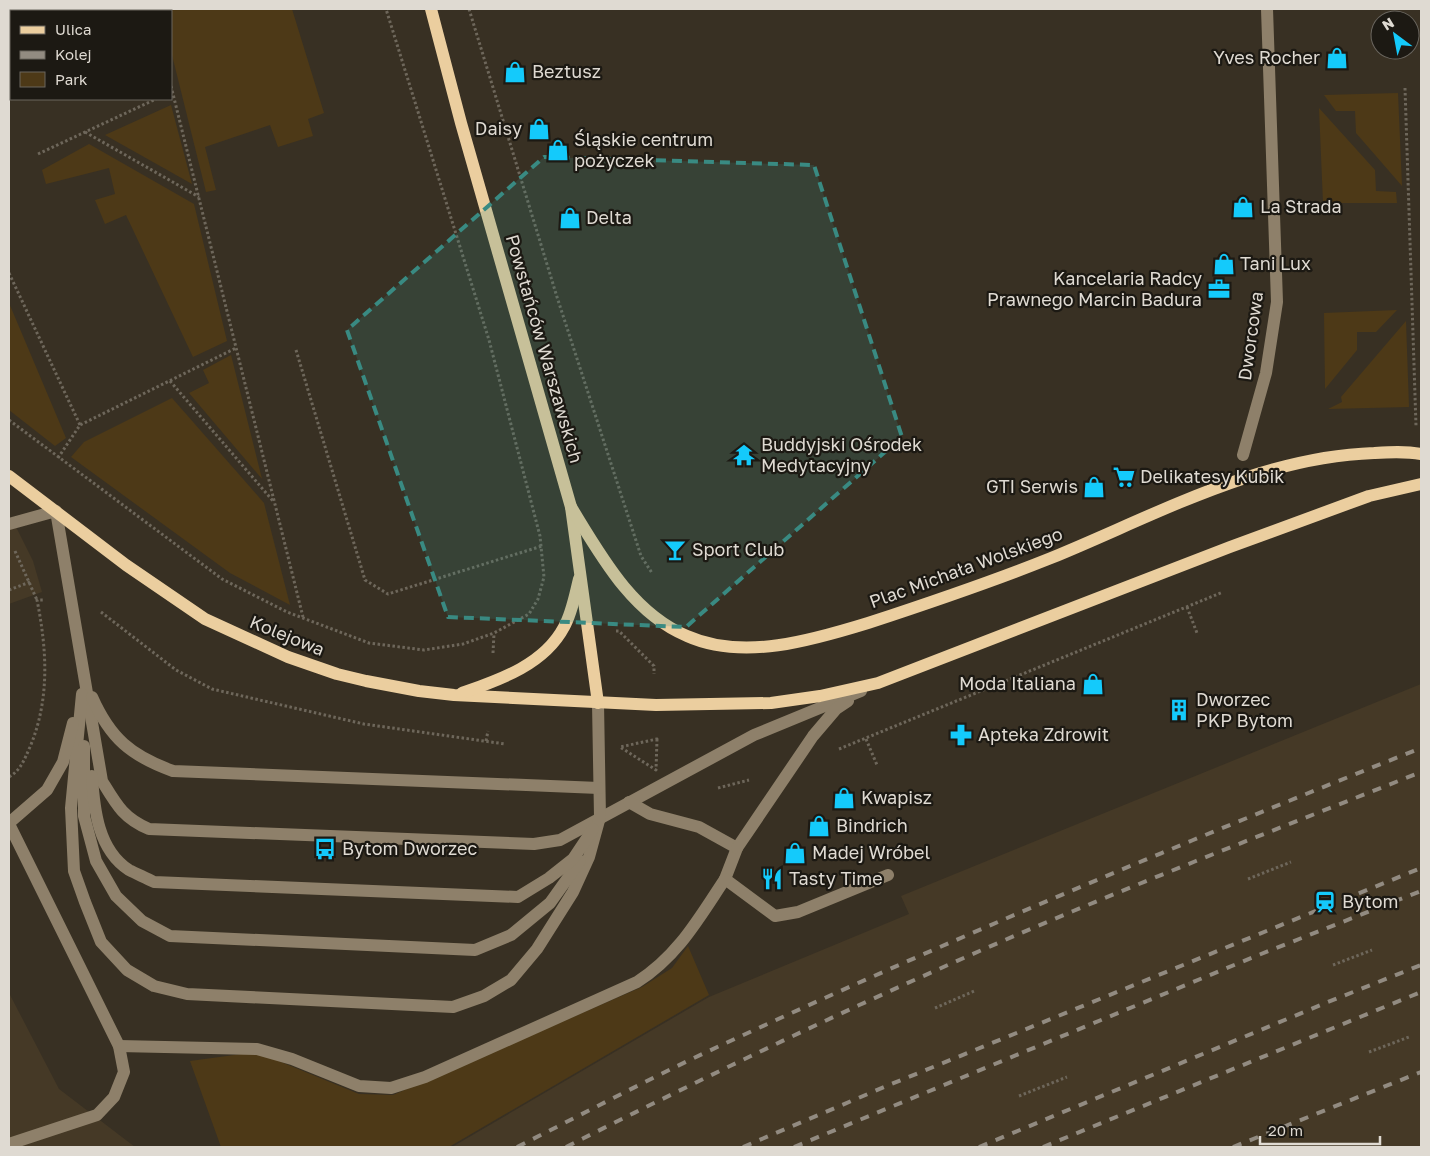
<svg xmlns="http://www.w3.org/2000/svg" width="1430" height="1156" viewBox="0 0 1430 1156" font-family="'Golos Text',sans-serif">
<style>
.built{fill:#453926}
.green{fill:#4d3917}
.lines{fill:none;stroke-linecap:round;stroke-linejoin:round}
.path{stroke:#6e675b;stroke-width:3;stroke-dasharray:2.5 2.5;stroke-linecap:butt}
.minor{stroke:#8e806a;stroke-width:12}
.major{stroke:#ebce9f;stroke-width:12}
.rail{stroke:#928b81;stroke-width:4;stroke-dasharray:9 9;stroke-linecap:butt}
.marked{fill:#398a82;fill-opacity:0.2;stroke:#398a82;stroke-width:4;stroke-dasharray:10 6;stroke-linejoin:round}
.labels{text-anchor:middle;stroke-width:4.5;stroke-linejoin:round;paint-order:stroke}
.poi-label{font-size:18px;fill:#dfdad2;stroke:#1c1913;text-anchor:start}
.street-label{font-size:18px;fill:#dfdad2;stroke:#1c1913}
</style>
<rect width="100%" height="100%" fill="#383023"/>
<g class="built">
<polygon points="9,519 14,523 33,561 42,592 9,604"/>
<polygon points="1421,684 1421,1147 452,1147 709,997 909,914 901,896"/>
<polygon points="9,993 59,1089 135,1147 9,1147"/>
</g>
<g class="green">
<polygon points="161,9 292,9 324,113 308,119 313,136 278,147 270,125 205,147 216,190 206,192 171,51 171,11 162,11"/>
<polygon points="1398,93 1402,186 1356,133 1355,111 1336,111 1324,95"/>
<polygon points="171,105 192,184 105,135"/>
<polygon points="1319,108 1375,170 1376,191 1396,192 1397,203 1323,203"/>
<polygon points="89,144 194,204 227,341 193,357 126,215 105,224 95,200 115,194 109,168 46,184 42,170"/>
<polygon points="9,303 66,438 55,446 9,410"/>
<polygon points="1397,310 1376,332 1357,332 1357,350 1325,389 1324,313"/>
<polygon points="1406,321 1409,407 1328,409 1342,402 1341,397"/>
<polygon points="231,355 262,479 189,393 209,383 203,370"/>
<polygon points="172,398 264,503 290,605 230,573 71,457 84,442"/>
<polygon points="688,946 709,995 449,1147 221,1147 190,1061 249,1053 264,1055 359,1094 393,1095 642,987 672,968"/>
</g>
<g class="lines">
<g class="path">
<polyline points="152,9 153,11"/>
<polyline points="469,9 557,297 641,556 652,573"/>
<polyline points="171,86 303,617"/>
<polyline points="1405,88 1416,426"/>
<polyline points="85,132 199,197"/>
<polyline points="38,154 156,99"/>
<polyline points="9,273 80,425"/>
<polyline points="296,350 365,580 388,594 542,546"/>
<polyline points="170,381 273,501"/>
<polyline points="9,420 222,579 287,612 369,643 424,650 463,644 494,633 529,614 538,599 544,577 540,536 489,340 386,9"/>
<polyline points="58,458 80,425 236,348"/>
<polyline points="15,551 37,600"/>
<polyline points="9,590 30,582"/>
<polyline points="1187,607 1197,633"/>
<polyline points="101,612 176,670 212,689 364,724 505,744"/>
<polyline points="616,631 619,631 654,666 654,674"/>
<polyline points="493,653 494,633"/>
<polygon points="657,739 656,770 620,747"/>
<polyline points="866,739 877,765"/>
<polyline points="486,741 488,731"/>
<polyline points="839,749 1223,592"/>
<path d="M 9,777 C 21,770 24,760 30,747 C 50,699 47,650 37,600 L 43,600"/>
<polyline points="718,788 749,780"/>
<polyline points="1248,879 1291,862"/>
<polyline points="1333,965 1372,950"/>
<polyline points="935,1008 974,991"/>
<polyline points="1369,1052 1409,1037"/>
<polyline points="1019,1096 1067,1077"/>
</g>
<g class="minor">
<polyline points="1243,455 1266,373 1277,302 1267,9"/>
<path d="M 9,524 L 56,511 L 102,781 C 116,804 123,818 149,829 L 534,844 L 560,840 L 754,735 L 861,691"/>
<polyline points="82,694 71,808 74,871 85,902 101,942 127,970 154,986 187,994 453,1007 484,996 511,980 537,949 573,892 589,857 600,817 598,703"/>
<path d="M 92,697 C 110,738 131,756 173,771 L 599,788"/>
<polyline points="84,746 84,816 96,861 116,896 142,921 170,936 475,950 511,935 550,903 580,861"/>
<path d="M 92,776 C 94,809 98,850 129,870 C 137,874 146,878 154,882 L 518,897 L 549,878 L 573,859 L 593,829"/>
<polyline points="629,802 650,814 699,827 737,848 725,879 775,916 798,912 888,875"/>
<polyline points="9,823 47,790 63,762 73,723"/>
<polyline points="9,824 119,1046 124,1072 114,1097 97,1115 9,1144"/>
<polyline points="737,848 813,736 836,709 848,701"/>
<path d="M 119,1046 L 257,1049 L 292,1059 L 359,1086 L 391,1088 L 425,1077 L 637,982 C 678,956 699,918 725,879"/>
</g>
<g class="major">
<polyline points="431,9 461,123 571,507 598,703"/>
<polyline points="9,476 126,565 205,619 288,657 337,674 366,681 419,691 454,695 656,705 771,703 820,696 878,683 1230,547 1369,496 1421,484"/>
<path d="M 571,507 C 601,556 632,613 687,636 C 743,661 813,640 868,623 C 929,603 991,582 1051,558 C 1156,515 1259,457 1374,453 C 1390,452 1405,451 1421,454"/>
<path d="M 462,693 C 499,680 544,665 564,627 C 572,613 575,595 579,579"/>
</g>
<g class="rail">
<path d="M 517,1147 C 587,1112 656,1075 726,1043 C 955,937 1187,841 1421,748"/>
<path d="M 566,1147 C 689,1085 813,1025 939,969 C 1097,898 1260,836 1421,772"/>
<polyline points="743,1147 889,1085 1421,868"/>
<polyline points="794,1147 1256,956 1421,891"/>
<polyline points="979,1147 1328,1002 1421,965"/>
<polyline points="1043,1147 1421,992"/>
<polyline points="1233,1147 1421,1072"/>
</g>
</g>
<path class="marked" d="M 544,157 L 814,165 L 902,437 L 686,627 L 448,617 L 347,330 Z"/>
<defs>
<g id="shop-bare" transform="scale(1.725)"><path d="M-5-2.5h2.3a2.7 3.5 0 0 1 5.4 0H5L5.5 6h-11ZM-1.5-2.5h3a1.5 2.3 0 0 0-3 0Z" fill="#14cafb" stroke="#1c1913" stroke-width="2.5" paint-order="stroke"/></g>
<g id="office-bare" transform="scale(1.725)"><path d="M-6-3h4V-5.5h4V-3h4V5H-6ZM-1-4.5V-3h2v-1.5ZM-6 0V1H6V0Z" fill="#14cafb" stroke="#1c1913" stroke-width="2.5" paint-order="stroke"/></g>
<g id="temple-bare" transform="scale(1.725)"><path d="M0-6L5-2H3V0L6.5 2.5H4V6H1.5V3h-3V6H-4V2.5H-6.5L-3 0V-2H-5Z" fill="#14cafb" stroke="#1c1913" stroke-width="2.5" paint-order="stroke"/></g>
<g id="supermarket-bare" transform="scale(1.725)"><path d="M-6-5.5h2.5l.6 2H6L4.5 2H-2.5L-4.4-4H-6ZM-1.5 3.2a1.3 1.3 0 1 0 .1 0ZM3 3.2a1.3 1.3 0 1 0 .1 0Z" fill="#14cafb" stroke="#1c1913" stroke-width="2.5" paint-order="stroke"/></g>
<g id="bar-bare" transform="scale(1.725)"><path d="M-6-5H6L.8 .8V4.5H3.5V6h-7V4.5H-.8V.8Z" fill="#14cafb" stroke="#1c1913" stroke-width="2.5" paint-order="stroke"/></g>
<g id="building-bare" transform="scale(1.725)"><path d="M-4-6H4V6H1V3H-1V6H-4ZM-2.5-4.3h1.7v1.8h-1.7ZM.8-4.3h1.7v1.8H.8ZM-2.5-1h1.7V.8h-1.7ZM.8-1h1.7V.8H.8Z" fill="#14cafb" stroke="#1c1913" stroke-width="2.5" paint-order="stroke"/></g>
<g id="pharmacy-bare" transform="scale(1.725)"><path d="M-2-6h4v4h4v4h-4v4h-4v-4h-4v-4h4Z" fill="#14cafb" stroke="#1c1913" stroke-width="2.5" paint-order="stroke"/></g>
<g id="bus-bare" transform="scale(1.725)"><path d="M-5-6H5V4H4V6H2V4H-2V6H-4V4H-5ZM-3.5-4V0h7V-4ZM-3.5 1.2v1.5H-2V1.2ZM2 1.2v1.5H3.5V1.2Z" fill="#14cafb" stroke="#1c1913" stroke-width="2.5" paint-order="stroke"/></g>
<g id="restaurant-bare" transform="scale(1.725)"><path d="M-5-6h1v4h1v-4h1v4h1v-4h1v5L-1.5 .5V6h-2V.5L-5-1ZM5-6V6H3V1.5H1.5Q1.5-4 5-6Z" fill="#14cafb" stroke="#1c1913" stroke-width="2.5" paint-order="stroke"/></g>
<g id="station-bare" transform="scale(1.725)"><path d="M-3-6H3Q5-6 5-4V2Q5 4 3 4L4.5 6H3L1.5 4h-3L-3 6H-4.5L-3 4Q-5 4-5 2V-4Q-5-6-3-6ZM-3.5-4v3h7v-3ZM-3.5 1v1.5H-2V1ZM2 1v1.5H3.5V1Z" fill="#14cafb" stroke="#1c1913" stroke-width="2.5" paint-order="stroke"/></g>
</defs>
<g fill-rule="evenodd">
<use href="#shop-bare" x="1337" y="58"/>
<use href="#shop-bare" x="515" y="72"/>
<use href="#shop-bare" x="539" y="129"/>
<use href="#shop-bare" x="558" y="150"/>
<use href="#shop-bare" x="1243" y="207"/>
<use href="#shop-bare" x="570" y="218"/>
<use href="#shop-bare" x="1224" y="264"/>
<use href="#office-bare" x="1219" y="289"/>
<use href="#temple-bare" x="744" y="455"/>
<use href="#supermarket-bare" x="1124" y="477"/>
<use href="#shop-bare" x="1094" y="487"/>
<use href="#bar-bare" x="675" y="550"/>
<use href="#shop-bare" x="1093" y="684"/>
<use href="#building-bare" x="1179" y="710"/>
<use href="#pharmacy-bare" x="961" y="735"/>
<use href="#shop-bare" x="844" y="798"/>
<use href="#shop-bare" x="819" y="826"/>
<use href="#bus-bare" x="325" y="849"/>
<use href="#shop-bare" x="795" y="853"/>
<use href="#restaurant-bare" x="772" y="879"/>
<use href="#station-bare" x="1325" y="902"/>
</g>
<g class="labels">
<g class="poi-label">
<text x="1320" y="64" text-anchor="end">Yves Rocher</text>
<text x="532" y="78">Beztusz</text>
<text x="522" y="135" text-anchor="end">Daisy</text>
<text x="574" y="146">Śląskie centrum<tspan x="574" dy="21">pożyczek</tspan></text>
<text x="1260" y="213">La Strada</text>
<text x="586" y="224">Delta</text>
<text x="1240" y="270">Tani Lux</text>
<text x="1202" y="285" text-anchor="end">Kancelaria Radcy<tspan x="1202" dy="21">Prawnego Marcin Badura</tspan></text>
<text x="761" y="451">Buddyjski Ośrodek<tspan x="761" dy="21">Medytacyjny</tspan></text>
<text x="1140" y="483">Delikatesy Kubik</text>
<text x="1078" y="493" text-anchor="end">GTI Serwis</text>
<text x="692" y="556">Sport Club</text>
<text x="1076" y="690" text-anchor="end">Moda Italiana</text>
<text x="1196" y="706">Dworzec<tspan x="1196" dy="21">PKP Bytom</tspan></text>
<text x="978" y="741">Apteka Zdrowit</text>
<text x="861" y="804">Kwapisz</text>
<text x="836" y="832">Bindrich</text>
<text x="342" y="855">Bytom Dworzec</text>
<text x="812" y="859">Madej Wróbel</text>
<text x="789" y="885">Tasty Time</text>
<text x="1342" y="908">Bytom</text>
</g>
<g class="street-label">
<text transform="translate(1251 336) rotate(-82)" y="6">Dworcowa</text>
<text transform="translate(544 349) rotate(74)" y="6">Powstańców Warszawskich</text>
<text transform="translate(966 568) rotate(-20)" y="6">Plac Michała Wolskiego</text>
<text transform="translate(287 636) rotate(22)" y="6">Kolejowa</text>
</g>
</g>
<rect width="1430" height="1156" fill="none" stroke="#dfdad2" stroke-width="20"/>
<rect x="10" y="10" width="162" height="90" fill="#1c1913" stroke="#6a665f"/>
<rect x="20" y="26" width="25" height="8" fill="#ebce9f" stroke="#6a665f"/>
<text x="55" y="35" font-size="15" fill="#dfdad2">Ulica</text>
<rect x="20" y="51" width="25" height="8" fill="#928b81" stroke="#6a665f"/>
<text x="55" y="60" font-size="15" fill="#dfdad2">Kolej</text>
<rect x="20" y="72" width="25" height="15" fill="#4d3917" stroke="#6a665f"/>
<text x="55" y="85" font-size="15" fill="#dfdad2">Park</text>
<g transform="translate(1395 35) rotate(328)"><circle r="24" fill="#1c1913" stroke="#6a665f"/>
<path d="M0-4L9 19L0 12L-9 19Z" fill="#14cafb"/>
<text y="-8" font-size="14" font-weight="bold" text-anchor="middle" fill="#dfdad2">N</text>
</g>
<path d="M1260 1136v8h120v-8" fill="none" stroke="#dfdad2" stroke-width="2.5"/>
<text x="1268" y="1136" font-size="15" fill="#dfdad2" stroke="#1c1913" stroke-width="4" paint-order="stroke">20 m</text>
</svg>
